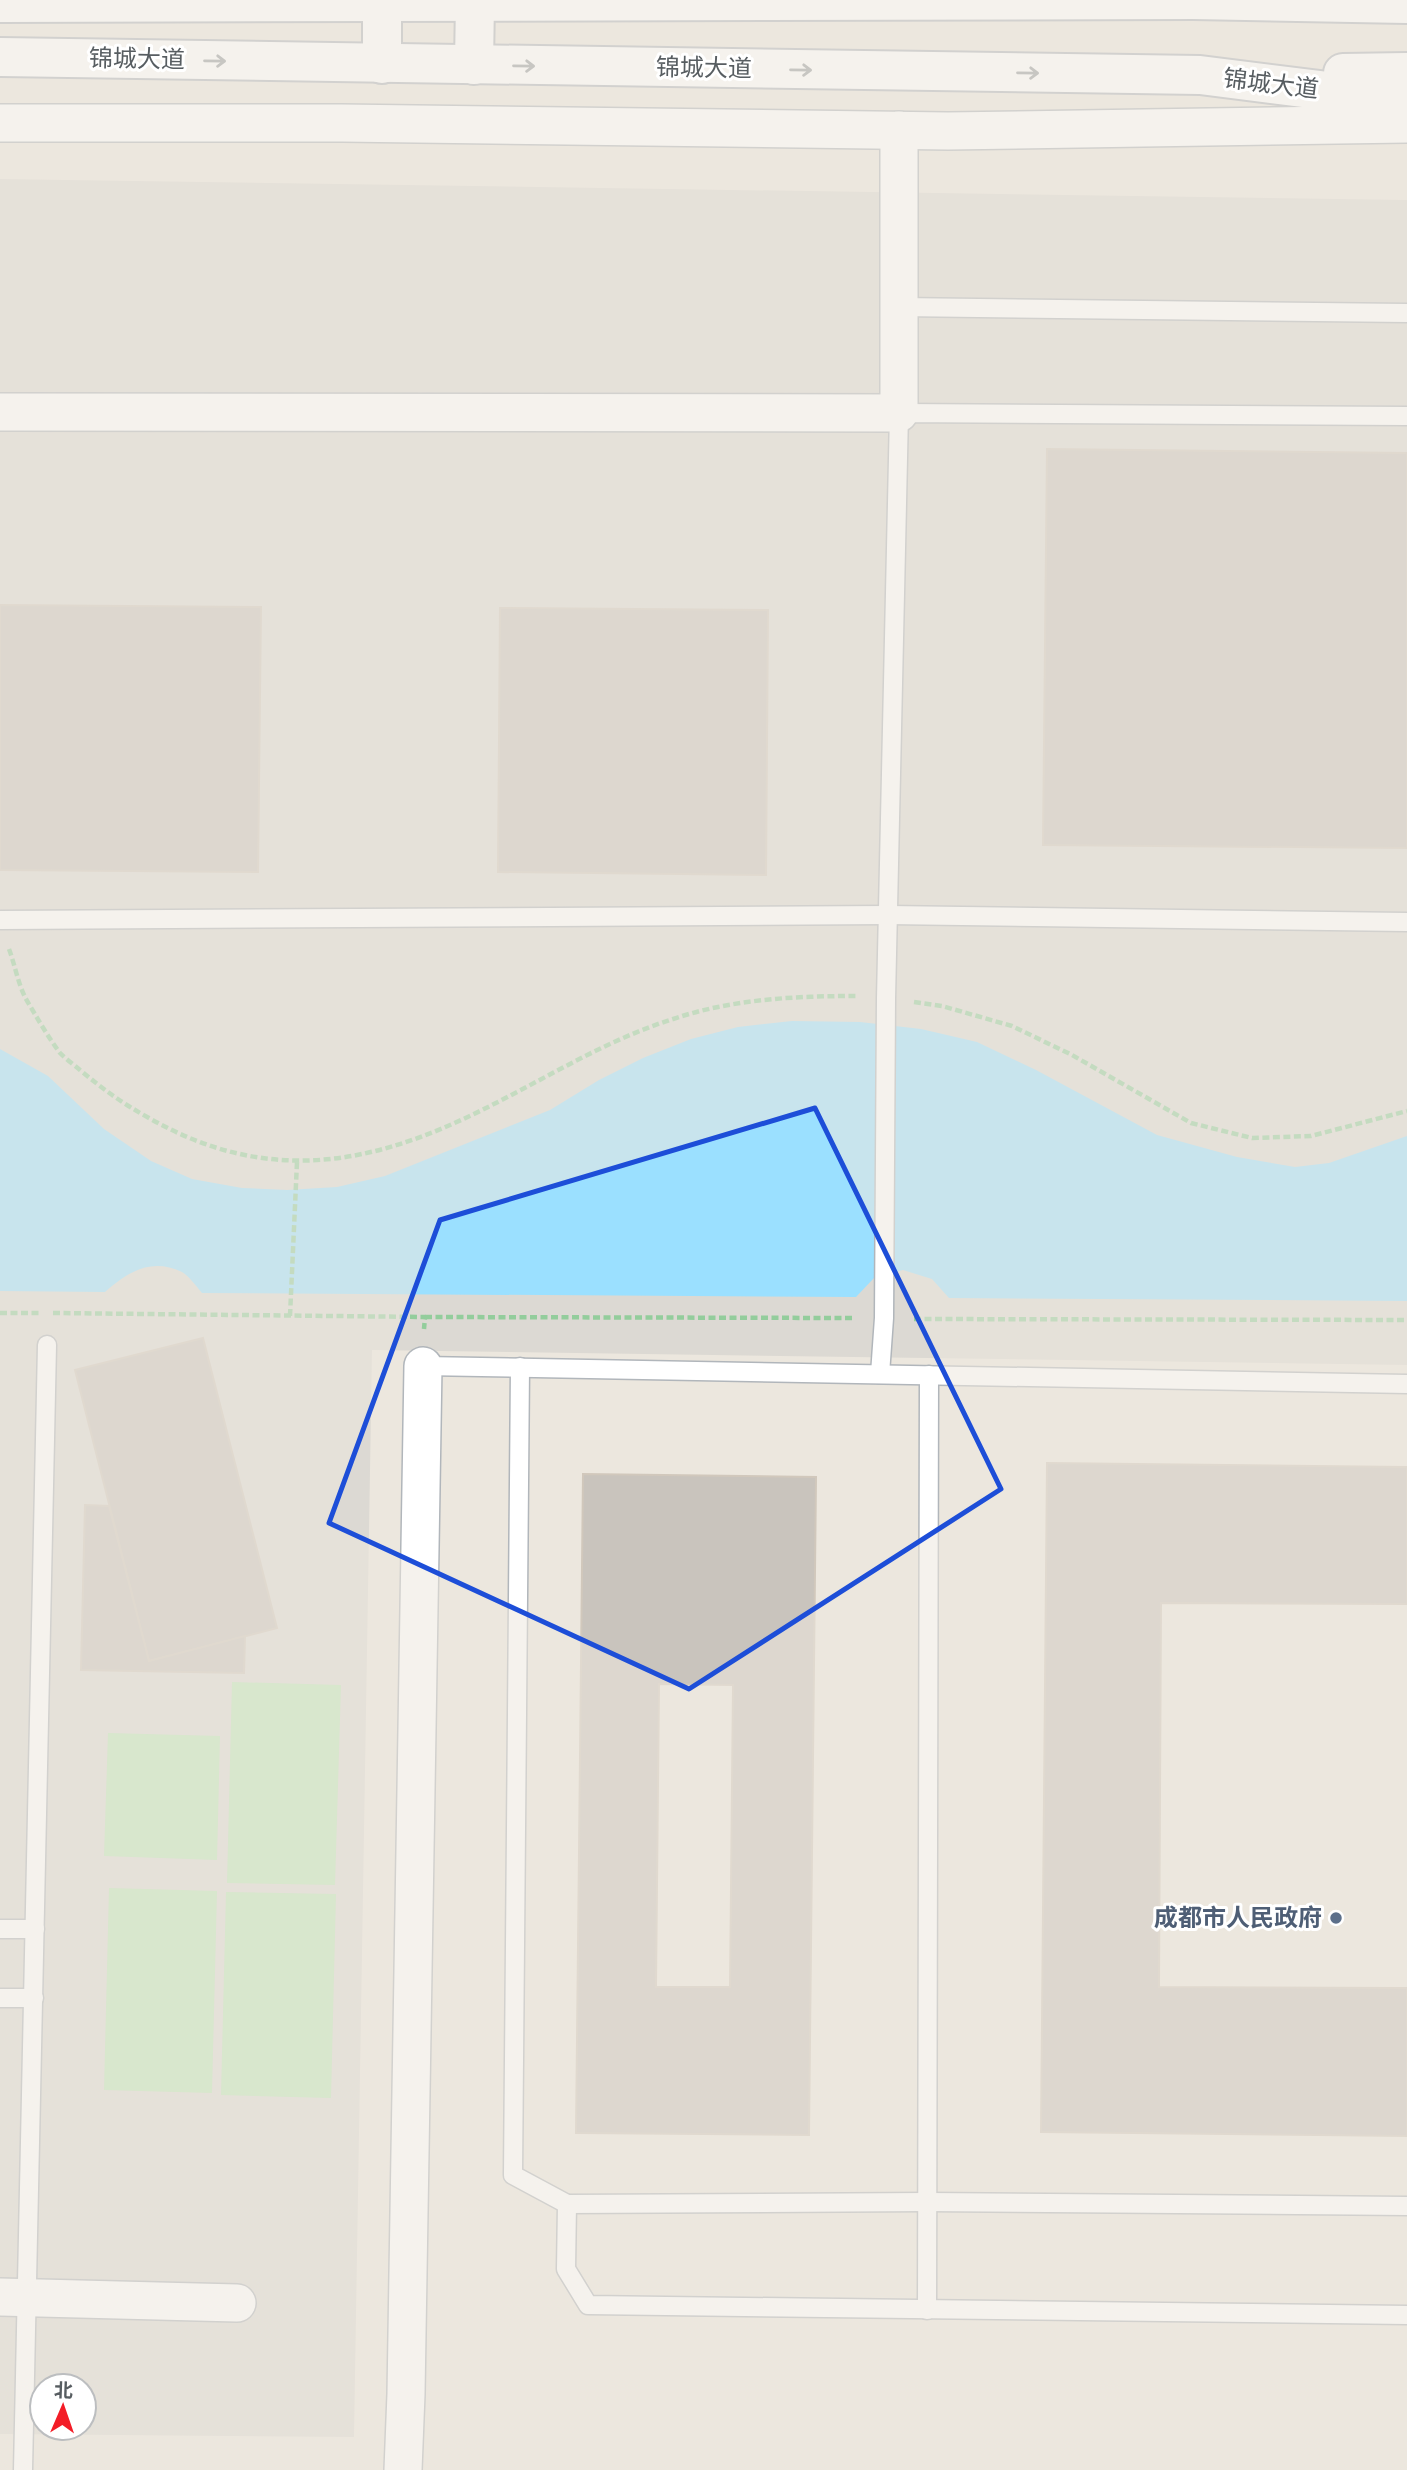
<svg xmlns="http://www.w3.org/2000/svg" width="1407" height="2470" viewBox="0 0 1407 2470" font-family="Montserrat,'Noto Sans SC',sans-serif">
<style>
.industrial{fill:#dcd9d3;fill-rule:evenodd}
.green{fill:#bee6b8}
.water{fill:#9be0ff}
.building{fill:#c9c4bd;stroke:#d1c8bc;stroke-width:2;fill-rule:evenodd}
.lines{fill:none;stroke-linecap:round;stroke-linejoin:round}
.service-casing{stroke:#b1b6bb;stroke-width:21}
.minor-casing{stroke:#b1b6bb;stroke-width:40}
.tertiary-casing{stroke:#b1b6bb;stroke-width:42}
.secondary-casing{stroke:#b2b7bd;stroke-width:42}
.path{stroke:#93cd9c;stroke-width:4.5;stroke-dasharray:7 3.5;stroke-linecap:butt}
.service{stroke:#fff;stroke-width:18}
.minor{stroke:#fff;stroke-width:37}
.tertiary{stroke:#fff;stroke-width:38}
.secondary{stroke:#fff;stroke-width:38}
.oneway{stroke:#9a9ea0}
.marked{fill:none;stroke:#1d4ed8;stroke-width:5;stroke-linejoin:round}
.service-dot{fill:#5c6f8a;stroke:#fff;stroke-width:2.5}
.labels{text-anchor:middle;stroke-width:6;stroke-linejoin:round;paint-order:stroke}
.street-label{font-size:24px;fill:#575d61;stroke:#fff}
.service-label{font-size:24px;font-weight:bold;fill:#4e5e75;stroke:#fff;text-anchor:end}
</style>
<rect width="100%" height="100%" fill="#ece7de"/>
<path class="industrial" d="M 0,179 L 1407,200 L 1407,1365 L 372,1350 L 354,2437 L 0,2434 ZM 42,2386 L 84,2386 L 84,2428 L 42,2428 Z"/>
<g class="green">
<polygon points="232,1682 341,1685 335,1885 227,1883"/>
<polygon points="108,1733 220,1736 217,1860 104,1856"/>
<polygon points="109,1888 217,1891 212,2093 104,2090"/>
<polygon points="226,1892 336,1894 331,2098 221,2095"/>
</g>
<path class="water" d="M 792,1021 L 860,1022 L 921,1029 L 977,1042 L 1036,1070 L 1157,1135 L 1237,1157 L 1295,1167 L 1329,1163 L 1407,1136 L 1407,1301 L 949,1298 L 932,1279 L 903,1270 L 874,1278 L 856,1297 L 202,1293 C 196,1286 189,1276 182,1272 C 151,1257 128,1272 105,1292 L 0,1291 L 0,1049 L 48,1076 L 104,1129 L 151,1161 L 192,1179 L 242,1188 L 287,1190 L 337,1187 L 385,1176 L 550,1110 L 599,1080 L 643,1058 L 691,1039 L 738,1027 Z"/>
<g class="building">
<polygon points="1047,449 1407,453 1407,848 1043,845"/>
<polygon points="0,605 261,607 258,872 0,870"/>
<polygon points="500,608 768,610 766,875 498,872"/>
<polygon points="203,1338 277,1628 149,1661 75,1370"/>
<polygon points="1047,1463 1407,1467 1407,1604 1161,1603 1159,1987 1407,1988 1407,2136 1041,2132"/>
<path d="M 583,1474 L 816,1477 L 809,2135 L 576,2133 ZM 659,1684 L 733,1685 L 730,1987 L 656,1987 Z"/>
<polygon points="85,1505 109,1506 149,1661 245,1636 244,1673 81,1670"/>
</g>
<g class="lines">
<g class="service-casing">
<g id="service">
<polyline points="899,307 1407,313"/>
<polyline points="0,920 888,915 1407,922"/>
<polyline points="423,1366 1407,1384"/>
<polyline points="520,1367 513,2175 567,2204 566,2269 588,2305 1407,2315"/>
<polyline points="880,1374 884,1318 886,999 899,413 1407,416"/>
<polyline points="0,1929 35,1929"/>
<polyline points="0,1998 34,1998"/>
<polyline points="567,2204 928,2202 1407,2206"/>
<polyline points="927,2310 929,1375"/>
<polyline points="23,2470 47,1345"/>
</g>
</g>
<g class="minor-casing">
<g id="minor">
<polyline points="0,123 342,123 948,131 1407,124"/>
<polyline points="0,412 899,413 899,130"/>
<polyline points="0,2297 237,2303"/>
<polyline points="403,2470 406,2394 423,1366"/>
</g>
</g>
<g class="tertiary-casing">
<g id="tertiary">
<polyline points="382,0 382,64"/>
<polyline points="474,65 475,0"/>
</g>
</g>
<g class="secondary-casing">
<g id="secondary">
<polyline points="1193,0 1407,4"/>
<polyline points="0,3 1196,0"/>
<polyline points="0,57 1200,75 1407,101"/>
<polyline points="1343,73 1407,72"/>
</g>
</g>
<g class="path">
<path d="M 9,949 C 15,965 18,984 26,999 C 36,1016 48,1037 60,1053 C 66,1059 74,1065 80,1070 C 104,1090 122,1103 149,1118 C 265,1184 368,1167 482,1110 C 545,1079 606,1040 673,1019 C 732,999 795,996 857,996"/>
<polyline points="914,1002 942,1006 1012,1026 1072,1055 1191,1123 1252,1138 1311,1136 1407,1111"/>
<polyline points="0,1313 41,1313"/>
<polyline points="53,1313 425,1317 424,1329"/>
<polyline points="290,1316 297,1162"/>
<polyline points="425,1317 853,1318"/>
<polyline points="914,1319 1407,1320"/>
</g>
<use href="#service" class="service"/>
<use href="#minor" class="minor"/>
<use href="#tertiary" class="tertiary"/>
<use href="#secondary" class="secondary"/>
</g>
<defs><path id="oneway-shaft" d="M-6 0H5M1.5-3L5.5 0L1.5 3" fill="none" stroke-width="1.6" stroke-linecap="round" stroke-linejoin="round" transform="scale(1.75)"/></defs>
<g class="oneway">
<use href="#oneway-shaft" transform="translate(215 61) rotate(1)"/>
<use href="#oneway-shaft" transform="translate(524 66) rotate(1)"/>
<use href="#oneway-shaft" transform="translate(801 70) rotate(1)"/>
<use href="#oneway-shaft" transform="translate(1028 73) rotate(1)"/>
</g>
<path d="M0 0H1407V2470H0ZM 815,1108 L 1001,1489 L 689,1689 L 329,1523 L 440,1220 Z" fill="#ece7de" fill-opacity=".55" fill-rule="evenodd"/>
<path class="marked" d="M 815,1108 L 1001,1489 L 689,1689 L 329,1523 L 440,1220 Z"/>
<circle class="service-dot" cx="1336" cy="1918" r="7"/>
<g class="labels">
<g class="street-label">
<text transform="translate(137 59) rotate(1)" y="8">锦城大道</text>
<text transform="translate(704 68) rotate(1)" y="8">锦城大道</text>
<text transform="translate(1271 84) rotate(7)" y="8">锦城大道</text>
</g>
<g class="service-label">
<text x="1322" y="1926">成都市人民政府</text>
</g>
</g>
<g transform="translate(63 2407) rotate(2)"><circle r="33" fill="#ffffff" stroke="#bcbec0" stroke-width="2"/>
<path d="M0-5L12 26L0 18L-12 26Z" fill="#f31d27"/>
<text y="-10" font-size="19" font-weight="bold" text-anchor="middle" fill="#575d61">北</text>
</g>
</svg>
